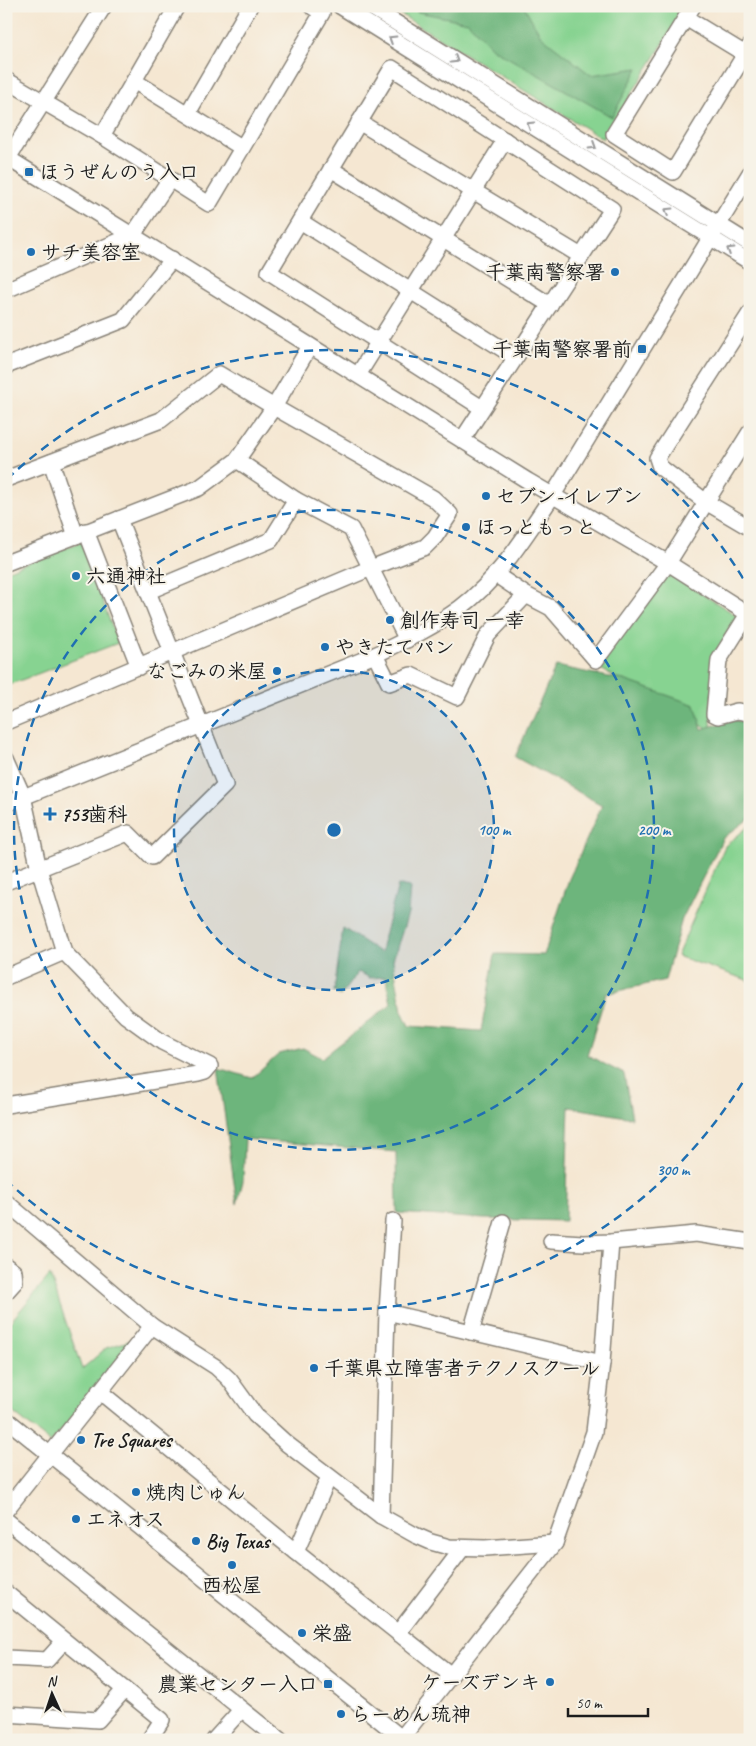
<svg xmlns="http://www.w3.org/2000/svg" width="756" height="1746" viewBox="0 0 756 1746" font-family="Caveat,'Klee One',sans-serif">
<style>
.green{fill:#87d391;stroke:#527856}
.forest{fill:#6db57b;stroke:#44684c}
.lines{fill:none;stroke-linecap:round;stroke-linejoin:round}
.minor-casing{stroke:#888277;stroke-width:18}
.minor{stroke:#fff;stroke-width:15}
.oneway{stroke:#999}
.ring{fill:none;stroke:#1f6fb2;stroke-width:2.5;stroke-dasharray:9 6}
.poi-dot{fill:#1f6fb2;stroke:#f7f3e8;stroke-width:2}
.labels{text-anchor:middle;stroke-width:4;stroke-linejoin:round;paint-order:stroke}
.poi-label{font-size:20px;font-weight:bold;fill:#1c1c1c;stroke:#f7f3e8;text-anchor:start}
.centre{fill:#1f6fb2;stroke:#f7f3e8;stroke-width:2.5}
.ring-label{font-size:15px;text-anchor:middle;font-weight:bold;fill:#1f6fb2;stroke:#f7f3e8;stroke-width:4;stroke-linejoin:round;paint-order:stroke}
</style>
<rect width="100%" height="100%" fill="#f7f3e8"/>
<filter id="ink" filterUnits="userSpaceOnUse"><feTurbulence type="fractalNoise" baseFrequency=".02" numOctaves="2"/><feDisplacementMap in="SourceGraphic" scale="10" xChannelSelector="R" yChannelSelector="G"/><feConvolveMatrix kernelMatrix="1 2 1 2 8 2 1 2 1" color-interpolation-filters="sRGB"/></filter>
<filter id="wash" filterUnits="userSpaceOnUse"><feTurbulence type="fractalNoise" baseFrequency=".0096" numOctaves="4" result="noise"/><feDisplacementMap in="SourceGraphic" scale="20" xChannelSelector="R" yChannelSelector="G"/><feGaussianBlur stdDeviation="1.12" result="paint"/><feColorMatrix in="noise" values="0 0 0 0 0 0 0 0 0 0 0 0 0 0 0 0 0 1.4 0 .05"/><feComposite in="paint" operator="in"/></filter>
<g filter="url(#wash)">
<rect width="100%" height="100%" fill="#f5e7d2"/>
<g class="green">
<polygon points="387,6 687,6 603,139"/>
<polygon points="81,542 118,643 6,686 6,571"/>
<polygon points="666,572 741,618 713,662 711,730 597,667"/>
<polygon points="750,825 750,981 677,956 725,846"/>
<polygon points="50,1275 82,1369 106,1348 135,1339 51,1443 6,1407 6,1327"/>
</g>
<g class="forest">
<polygon points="412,6 524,6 541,36 591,75 638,68 612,117 493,49 468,22 418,12"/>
<polygon points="556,666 624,680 695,705 702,729 732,720 750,722 750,818 723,838 682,919 665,980 606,994 587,1055 624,1074 632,1118 569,1107 565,1221 484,1219 397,1213 396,1152 245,1139 243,1181 237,1204 218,1068 252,1078 279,1054 303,1048 322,1058 391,1004 386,977 370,978 358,972 340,996 334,991 343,928 381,953 384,936 398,885 410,887 408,914 393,960 402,1011 409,1026 481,1031 495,954 544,955 569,879 602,805 515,757"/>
</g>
</g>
<g filter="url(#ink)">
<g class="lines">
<g class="minor-casing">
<g id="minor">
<polyline points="340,6 750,262"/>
<polyline points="369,6 750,244"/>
<polyline points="693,6 614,134 673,172 750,46"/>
<polyline points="686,18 750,57"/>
<polyline points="6,80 102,136 209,204 322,13 311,6"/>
<polyline points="134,81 241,147"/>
<polyline points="188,113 250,6"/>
<polyline points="359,122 581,256"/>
<polyline points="102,136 177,6"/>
<polyline points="6,157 528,481 668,563 750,615"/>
<polyline points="8,158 104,6"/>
<polyline points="331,169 550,305"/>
<polyline points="300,221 515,357"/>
<polyline points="6,290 133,235 170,179"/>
<polyline points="750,313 657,458 660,467 706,502 750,528"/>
<polyline points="6,366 123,320 172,259"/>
<polyline points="358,375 505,140"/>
<path d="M 462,440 C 512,363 562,286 612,209 L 392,68 L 269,272 L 482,408"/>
<polyline points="237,460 296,500 351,529 407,640"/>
<polyline points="51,462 76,536"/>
<polyline points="6,479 161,420 219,374 274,407 433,498 450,514 435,537 425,547 371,568 6,722"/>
<polyline points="86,531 139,667"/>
<polyline points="6,563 199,488 237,460 274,407 310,346"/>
<polyline points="495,574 526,595 551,608 596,660 668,563 750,432"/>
<polyline points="149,591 271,540 296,500"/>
<polyline points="748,614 719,660 714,714 718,716 737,711 750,713"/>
<polyline points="375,655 389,683 411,675 457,697 488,635 526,595"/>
<polyline points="6,758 23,796 39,869 64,952 126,1016 162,1042 210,1066 205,1072 198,1074 6,1105"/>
<path d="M 6,804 L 375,655 C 404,641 434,627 460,608 C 499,579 526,535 553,495 L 750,173"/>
<polyline points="6,882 128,833 152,857 225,785 119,519"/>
<polyline points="6,977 64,952"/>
<polyline points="6,1202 152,1326 216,1367 229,1379 255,1415 287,1444 381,1516 415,1535 431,1542 449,1547 485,1548 555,1543"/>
<polyline points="551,1241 583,1243 611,1242 696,1234 750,1242"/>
<polyline points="6,1266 14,1272 15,1282 6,1292"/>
<polyline points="387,1312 602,1363"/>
<polyline points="471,1332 503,1222"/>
<polyline points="99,1391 296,1552 451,1675"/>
<polyline points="6,1419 404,1740"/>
<polyline points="6,1510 152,1326"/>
<polyline points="381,1516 387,1312 393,1221"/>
<polyline points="6,1520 280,1740"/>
<polyline points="296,1552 329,1477"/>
<polyline points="6,1593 162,1720 149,1740"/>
<polyline points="398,1633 462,1549"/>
<polyline points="6,1658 47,1660 64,1641"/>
<polyline points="6,1714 98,1720 124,1690"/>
<polyline points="214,1740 241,1710"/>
<polyline points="400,1740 555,1543 594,1432 602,1363 611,1242"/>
</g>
</g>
<use href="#minor" class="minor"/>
</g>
<defs><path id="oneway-chevron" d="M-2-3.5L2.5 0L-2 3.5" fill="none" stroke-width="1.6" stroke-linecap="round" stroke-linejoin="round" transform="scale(1.25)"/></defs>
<g class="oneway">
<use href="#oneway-chevron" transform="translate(392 39) rotate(-148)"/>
<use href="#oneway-chevron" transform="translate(455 60) rotate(32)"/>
<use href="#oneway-chevron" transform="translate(530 125) rotate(-148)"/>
<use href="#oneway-chevron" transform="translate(593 146) rotate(32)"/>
<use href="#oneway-chevron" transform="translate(668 211) rotate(-148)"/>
<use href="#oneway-chevron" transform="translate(730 250) rotate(-148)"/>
</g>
</g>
<circle cx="334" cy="830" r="160" fill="#1f6fb2" fill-opacity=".12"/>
<g class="ring">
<circle cx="334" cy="830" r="160"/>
<circle cx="334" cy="830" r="320"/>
<path d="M750 1070A480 480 0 0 1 7 1181M7 479A480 480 0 0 1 750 590"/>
</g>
<g class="poi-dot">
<rect x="24" y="167" width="10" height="10" rx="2.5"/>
<circle cx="31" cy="252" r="5"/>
<circle cx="615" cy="272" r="5"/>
<rect x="637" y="344" width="10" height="10" rx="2.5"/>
<circle cx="486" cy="496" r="5"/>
<circle cx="466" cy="527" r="5"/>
<circle cx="76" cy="576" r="5"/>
<circle cx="390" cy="620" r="5"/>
<circle cx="325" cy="647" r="5"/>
<circle cx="277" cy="671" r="5"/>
<path d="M47.5 806.5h5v5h5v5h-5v5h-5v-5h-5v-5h5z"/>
<circle cx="314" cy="1368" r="5"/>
<circle cx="81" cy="1440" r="5"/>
<circle cx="136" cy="1492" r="5"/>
<circle cx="76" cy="1519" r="5"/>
<circle cx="196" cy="1541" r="5"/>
<circle cx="232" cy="1565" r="5"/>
<circle cx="302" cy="1633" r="5"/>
<circle cx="550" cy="1682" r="5"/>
<rect x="323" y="1679" width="10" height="10" rx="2.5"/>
<circle cx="341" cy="1714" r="5"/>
</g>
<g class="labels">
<g class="poi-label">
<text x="39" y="179">ほうぜんのう入口</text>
<text x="41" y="259">サチ美容室</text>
<text x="605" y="279" text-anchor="end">千葉南警察署</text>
<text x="632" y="356" text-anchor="end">千葉南警察署前</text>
<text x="496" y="503">セブン-イレブン</text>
<text x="476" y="534">ほっともっと</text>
<text x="86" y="583">六通神社</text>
<text x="400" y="627">創作寿司 一幸</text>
<text x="335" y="654">やきたてパン</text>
<text x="267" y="678" text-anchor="end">なごみの米屋</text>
<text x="61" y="821">753歯科</text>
<text x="324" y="1375">千葉県立障害者テクノスクール</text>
<text x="91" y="1447">Tre Squares</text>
<text x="146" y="1499">焼肉じゅん</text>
<text x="86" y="1526">エネオス</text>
<text x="206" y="1548">Big Texas</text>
<text x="232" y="1592" text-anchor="middle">西松屋</text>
<text x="312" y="1640">栄盛</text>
<text x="540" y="1689" text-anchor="end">ケーズデンキ</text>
<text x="318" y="1691" text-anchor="end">農業センター入口</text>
<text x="351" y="1721">らーめん琉神</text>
</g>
</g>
<circle cx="334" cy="830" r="8" class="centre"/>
<g class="ring-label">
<text x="494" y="835">100 m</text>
<text x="654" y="835">200 m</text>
<text x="673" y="1175">300 m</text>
</g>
<rect width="756" height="1746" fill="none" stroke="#f7f3e8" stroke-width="25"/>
<g transform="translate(52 1694) rotate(357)" stroke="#f7f3e8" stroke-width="4" paint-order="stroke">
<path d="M0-4L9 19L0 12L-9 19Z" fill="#1c1c1c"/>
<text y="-8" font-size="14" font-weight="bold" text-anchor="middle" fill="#1c1c1c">N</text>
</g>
<path d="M568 1708v8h80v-8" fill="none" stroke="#1c1c1c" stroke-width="2.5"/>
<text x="576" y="1708" font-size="15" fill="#1c1c1c" stroke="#f7f3e8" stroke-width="4" paint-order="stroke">50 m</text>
</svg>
